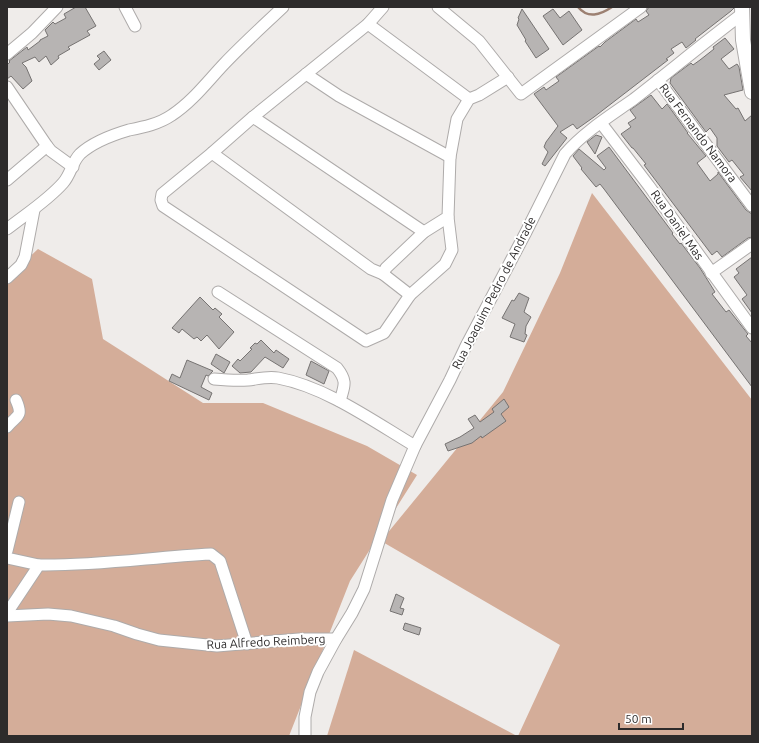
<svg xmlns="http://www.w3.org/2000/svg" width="759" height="743" viewBox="0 0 759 743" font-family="Ubuntu,sans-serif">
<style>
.forest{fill:#d4ad99}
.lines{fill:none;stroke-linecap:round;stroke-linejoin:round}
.stream{stroke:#9c8072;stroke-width:2.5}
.building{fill:#b7b4b3;stroke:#767372}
.minor-casing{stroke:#aeabaa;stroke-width:13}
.major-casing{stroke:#aeabaa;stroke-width:16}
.minor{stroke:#fff;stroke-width:11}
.major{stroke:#fff;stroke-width:14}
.labels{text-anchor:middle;stroke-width:4;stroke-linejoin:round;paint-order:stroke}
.street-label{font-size:12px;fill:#2d2b2b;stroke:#fff}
</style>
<rect width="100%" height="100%" fill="#efecea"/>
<g class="forest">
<polygon points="592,193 752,400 752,736 518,736 560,645 381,541 503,392 560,273"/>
<polygon points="38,249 92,279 103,339 203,403 263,403 367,446 417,475 350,581 289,736 7,736 7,278"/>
<polygon points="354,650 517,736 327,736"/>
</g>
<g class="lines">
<path class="stream" d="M 578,7 C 588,19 600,15 612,7"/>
</g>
<g class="building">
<polygon points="76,7 85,7 96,26 87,31 90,35 68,47 70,49 58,56 59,58 51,65 46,56 39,62 35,57 22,63 26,67 32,81 23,89 11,76 7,79 7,65 10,62 9,61 27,47 28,50 40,41 40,40 48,36 45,30 53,22 55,24 66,18 64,14"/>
<polygon points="649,7 734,7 734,8 731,11 695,39 696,40 686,48 682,42 671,49 674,53 666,59 668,60 594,117 577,129 573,124 560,132 567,138 545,166 542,164 548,152 544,147 546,142 558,126 534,94 544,87 546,90 559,81 556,77 599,46 600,47 605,42 636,19 638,22 649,15 646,11"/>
<polygon points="522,9 549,49 536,58 525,41 526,40 517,25 519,19 518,18"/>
<polygon points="553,9 560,18 569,11 582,30 563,45 543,16"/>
<polygon points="725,38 734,49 721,59 729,69 737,64 739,67 743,90 724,95 736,109 738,108 745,121 752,115 752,191 740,177 744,175 732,160 729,162 717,146 717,138 710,128 706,132 670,83 671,78 691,63 693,65 700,60 714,49 713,47"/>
<polygon points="104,51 111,60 99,70 94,64 100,59 97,56"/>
<polygon points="651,95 662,109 667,104 688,133 687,133 706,156 697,163 710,181 718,174 718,172 746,210 752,214 752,237 748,238 722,257 717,251 712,255 644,165 646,164 633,148 632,148 621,134 631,127 628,123 636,118 630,110"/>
<polygon points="596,135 602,137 595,154 587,142"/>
<polygon points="609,147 673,233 672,234 680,244 681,243 700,268 715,292 712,294 726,312 729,310 748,334 746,336 752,343 752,387 604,189 600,184 596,187 581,169 582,168 573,156 579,149 604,170 606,168 597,156"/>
<polygon points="752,257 752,313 742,299 747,295 734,277 739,273 736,269"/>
<polygon points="519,293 529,298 524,312 531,317 526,326 525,334 527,335 524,342 510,337 515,324 502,318 512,300 514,301"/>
<polygon points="200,297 213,310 215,308 222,314 219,317 234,332 219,349 207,335 201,341 197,337 194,339 182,329 179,333 172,328"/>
<polygon points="261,340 274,353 276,350 289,359 283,368 265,357 251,372 240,373 232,366 238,359 240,361 252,349 250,348 255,343 257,344"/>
<polygon points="216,354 230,362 224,373 211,364"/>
<polygon points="187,360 213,371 208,376 206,375 201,387 212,393 209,400 169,381 172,374 180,378"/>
<polygon points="311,361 329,371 324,384 306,375"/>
<polygon points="504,399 509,407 501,414 506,421 482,438 481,436 472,443 448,451 445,444 460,437 474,428 468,419 475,415 480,422 494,412 492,409"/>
<polygon points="396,594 404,598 400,608 404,609 402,615 390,611"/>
<polygon points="405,623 421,628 419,635 404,630 403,629"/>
</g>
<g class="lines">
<g class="minor-casing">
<g id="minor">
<polyline points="125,7 135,26"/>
<polyline points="383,7 368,24 253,117 212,153 162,194 161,200 163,206 366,341 384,333 410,295 445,264 452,250 448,217"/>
<polyline points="438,7 479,41 521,94 641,7"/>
<polyline points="368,24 469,99"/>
<polyline points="7,54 32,33 57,7"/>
<polyline points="306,74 339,96 450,157"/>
<polyline points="658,80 752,206"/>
<polyline points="7,87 47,146 51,151 73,167"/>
<polyline points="253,117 424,232"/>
<polyline points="601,123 649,186 752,328"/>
<polyline points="212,153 371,269 383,274 386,268 424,232 448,217 450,157 457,119 469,99 479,95 508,77"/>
<polyline points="7,180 47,146"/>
<path d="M 7,229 C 26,214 47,201 63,183 C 71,174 72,162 80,154 C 93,142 112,135 129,130 C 144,127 159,124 172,115 C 192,102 207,82 224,64 C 243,44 263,26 283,7"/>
<polyline points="711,273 752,244"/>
<polyline points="383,274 410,295"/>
<polyline points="7,278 21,265 25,257 34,210"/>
<path d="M 218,292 L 337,368 C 348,382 344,386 340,401"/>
<path d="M 214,379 C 225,380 236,381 248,380 C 257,379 268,376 278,378 C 326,387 373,421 415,446"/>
<path d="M 7,427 C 16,415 24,418 16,400"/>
<polyline points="7,551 19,502"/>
<polyline points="7,558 39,565"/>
<path d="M 7,613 L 39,565 C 96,566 153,557 211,554 L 220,561 L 247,644"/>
<polyline points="7,616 48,614 71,616 114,626 137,634 159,640 217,646 299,639 336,639"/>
<path d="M 305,736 L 305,717 L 310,692 L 318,672 L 336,639 L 352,613 L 364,589 L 392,500 L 415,446 L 450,380 L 466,346 L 526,232 L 565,154 C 584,132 610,116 634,99 C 670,71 705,42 742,14"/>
</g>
</g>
<g class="major-casing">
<polyline id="major" points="742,7 743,40 752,92"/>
</g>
<use href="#minor" class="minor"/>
<use href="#major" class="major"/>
</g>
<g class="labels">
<g class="street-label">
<text transform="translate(698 133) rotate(53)" y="4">Rua Fernando Namora</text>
<text transform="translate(677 225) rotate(55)" y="4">Rua Daniel Mas</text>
<text transform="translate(494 293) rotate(-63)" y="4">Rua Joaquim Pedro de Andrade</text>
<text transform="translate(266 642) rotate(-3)" y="4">Rua Alfredo Reimberg</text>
</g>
</g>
<rect width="759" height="743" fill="none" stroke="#2d2b2b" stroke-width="16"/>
<path d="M619 723v6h64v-6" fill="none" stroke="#2d2b2b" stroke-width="2"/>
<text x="625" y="723" font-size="12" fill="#2d2b2b" stroke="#ffffff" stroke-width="3" paint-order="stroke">50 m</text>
</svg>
